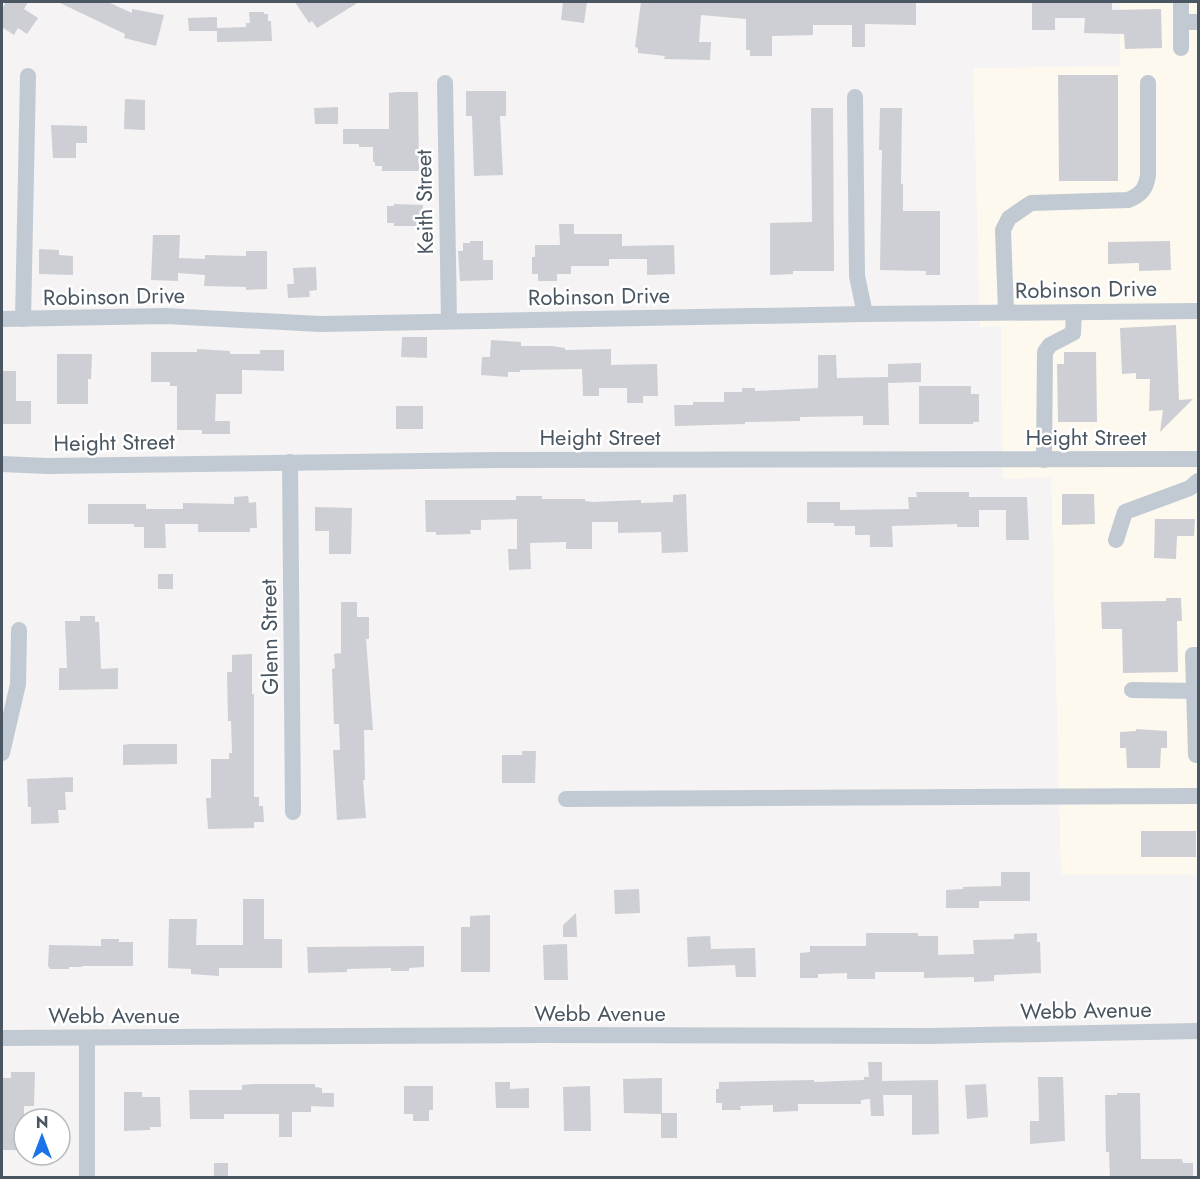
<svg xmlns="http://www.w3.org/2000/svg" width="1200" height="1179" viewBox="0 0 1200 1179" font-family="Jost,sans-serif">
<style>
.commercial{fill:#fdf9ef}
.building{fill:#cdcfd5}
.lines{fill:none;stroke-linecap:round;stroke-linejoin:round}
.minor{stroke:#c1cad2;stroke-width:16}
.labels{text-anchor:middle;stroke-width:5;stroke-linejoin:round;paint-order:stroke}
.street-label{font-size:22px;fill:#4a5661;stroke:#fff}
</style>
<rect width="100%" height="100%" fill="#f5f3f3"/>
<polygon class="commercial" points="1120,2 1198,2 1198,875 1061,875 1051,477 1002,479 1001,326 980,327 973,68 1120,66"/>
<g class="building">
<polygon points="6,2 28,2 24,9 38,18 27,34 18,28 14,35 2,27 2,9"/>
<polygon points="58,2 108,2 132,13 132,9 164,15 156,46 124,38 125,34"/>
<polygon points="295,2 359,2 317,28 312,21 309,23"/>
<polygon points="563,2 587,2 584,23 561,20"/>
<polygon points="641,2 916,2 916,25 865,24 865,47 852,47 852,25 813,25 813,35 772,36 772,56 750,56 750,50 746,50 746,19 701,15 699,42 711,42 710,60 664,59 665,56 638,53 638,48 635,47"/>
<polygon points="1032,2 1112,2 1112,10 1161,9 1162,48 1125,49 1124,34 1084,33 1085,18 1055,18 1055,30 1032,30"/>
<polygon points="249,12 264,12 264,14 268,14 268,21 271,21 272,41 217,42 217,31 189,31 188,18 217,17 217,28 246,27 246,23 250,23"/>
<polygon points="1058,75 1118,75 1118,181 1059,181"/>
<polygon points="466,91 506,91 506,116 500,116 503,175 474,176 472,116 466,116"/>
<polygon points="397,92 418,92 419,171 382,171 382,166 375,166 375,162 373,162 373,147 359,147 359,144 343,144 343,129 389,129 389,93"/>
<polygon points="125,99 145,100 145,130 124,129"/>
<polygon points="338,107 338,124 315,124 314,108"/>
<polygon points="811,108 833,108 834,271 793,271 793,274 770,275 770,223 812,222"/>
<polygon points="880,108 902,108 901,184 903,184 903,211 940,211 940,275 926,275 926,271 880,270 882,150 879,150"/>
<polygon points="51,125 87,126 87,143 76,143 76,158 53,158"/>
<polygon points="394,204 423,205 423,218 417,218 417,226 394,226 394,223 387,223 387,206 394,206"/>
<polygon points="559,224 574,224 574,234 622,234 622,246 674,245 675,274 647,275 647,259 609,259 609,266 571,266 571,274 557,274 557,281 538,281 538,274 532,274 532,257 535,257 535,245 560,245"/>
<polygon points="153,235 180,235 179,258 205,259 205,255 246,256 246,251 267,251 267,289 246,290 246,287 204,286 205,275 178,273 178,281 151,280"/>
<polygon points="470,241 483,241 483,260 493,260 493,280 460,281 458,251 463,251 463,243 470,243"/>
<polygon points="1170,241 1171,270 1139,271 1139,263 1108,264 1108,242"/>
<polygon points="39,249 59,250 59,255 73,256 73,275 39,274"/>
<polygon points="316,267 317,290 309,291 310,297 288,298 287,284 294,284 293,268"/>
<polygon points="1176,325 1179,400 1193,399 1160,432 1163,410 1149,411 1150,379 1136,379 1136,373 1122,374 1120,328"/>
<polygon points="402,337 427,337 427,358 401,357"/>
<polygon points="491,340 521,342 521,346 552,346 565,348 565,350 611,349 611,365 657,364 658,396 643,396 643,403 627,403 627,388 599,388 599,396 583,396 582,369 520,370 520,372 508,372 508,377 481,375 482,357 490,357"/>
<polygon points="197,349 230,351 230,354 260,354 260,350 284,350 284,371 242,370 242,394 216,394 215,421 230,421 230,434 202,434 202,430 177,430 177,386 170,386 170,382 151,382 151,352 197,352"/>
<polygon points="1064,352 1096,352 1097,422 1058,422 1057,364 1064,364"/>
<polygon points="57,354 92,354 91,379 88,379 88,404 57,404"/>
<polygon points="818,355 836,355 837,378 888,377 888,382 888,364 921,363 921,382 888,383 889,425 863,425 863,416 800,417 800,421 745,422 745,424 675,426 674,405 693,405 693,402 724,402 724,392 742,392 742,388 755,388 755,391 818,388"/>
<polygon points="2,371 16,371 16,401 31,401 31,424 2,424"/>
<polygon points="919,386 971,386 971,394 979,394 979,422 973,422 973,424 919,424"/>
<rect x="396" y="406" width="27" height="23"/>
<polygon points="916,492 969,492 969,497 1027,497 1029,540 1006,540 1006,510 979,510 979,527 957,527 957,524 892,526 893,547 870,547 870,535 855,535 855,526 834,526 834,523 807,523 807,502 840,502 840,510 909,509 908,497 917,497"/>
<polygon points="686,494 688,552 662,553 661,532 618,533 618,522 592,522 592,549 566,549 566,542 530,543 531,569 509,570 508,549 517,549 517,519 481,520 481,530 470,530 471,534 436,535 436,532 426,532 425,500 516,500 516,496 542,496 542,499 585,499 585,501 592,502 641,500 641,503 673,502 673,495"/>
<polygon points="1062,494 1094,494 1095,524 1062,525"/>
<polygon points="248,496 249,503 256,502 257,528 250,528 250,532 198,532 198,524 165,524 166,548 144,548 144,527 134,527 134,524 88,524 88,504 146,504 146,509 183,509 183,503 234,504 234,497"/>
<polygon points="315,507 352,508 351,554 329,554 329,531 315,531"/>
<polygon points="1155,519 1195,519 1194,536 1177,536 1176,559 1154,558"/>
<rect x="158" y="574" width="15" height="15"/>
<polygon points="1166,598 1181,598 1182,621 1177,621 1178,672 1123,673 1122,629 1102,629 1101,602 1166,601"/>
<polygon points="341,602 357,602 357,617 369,617 369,639 366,639 373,730 364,730 365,780 363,780 366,818 337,820 333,750 340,750 339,724 334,724 332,669 335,668 334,654 341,653"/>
<polygon points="80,616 95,616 95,622 99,622 101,669 118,668 118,689 59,690 59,668 67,668 65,621 80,621"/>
<polygon points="252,654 252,694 254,694 254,797 259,797 259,806 263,806 264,822 254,822 254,828 208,829 206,798 211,798 211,759 229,759 229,753 232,753 231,721 228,721 227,672 232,672 232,655"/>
<polygon points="1136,729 1167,731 1167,748 1161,748 1160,768 1127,768 1126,748 1120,748 1120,732 1136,731"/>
<polygon points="129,744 177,744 177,764 123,765 123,745"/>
<polygon points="522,751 536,751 535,783 502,783 502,755 522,755"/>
<polygon points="73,777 73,792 65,792 66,810 58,810 59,823 31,824 31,807 28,807 27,779"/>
<rect x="1141" y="831" width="55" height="26"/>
<polygon points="1001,872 1030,872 1030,901 979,901 979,908 946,908 946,890 963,889 963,887 1001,886"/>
<polygon points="639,889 640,913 615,914 614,890"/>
<polygon points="243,899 264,899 264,939 282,939 282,968 219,968 219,976 191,974 191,969 168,968 169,919 197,919 196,945 243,945"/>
<polygon points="576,913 577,937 563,937 563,925"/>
<polygon points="490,915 490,972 461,972 461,927 470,927 470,916"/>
<polygon points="866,933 918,933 918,936 938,936 938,955 974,954 973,940 1014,939 1014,934 1037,933 1037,942 1040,942 1041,973 994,975 994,981 974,982 974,977 924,978 924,972 875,972 875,979 847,979 847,973 818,974 818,978 800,978 800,953 810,952 810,946 866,946"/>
<polygon points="710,936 711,949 755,948 756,977 736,977 735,965 688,967 687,937"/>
<polygon points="101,939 119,939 119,942 133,942 133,966 82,966 82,967 69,967 69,969 50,969 48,966 49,945 101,946"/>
<polygon points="567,944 568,980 544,980 543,945"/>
<polygon points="424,946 424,967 409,968 409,971 391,971 391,968 347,969 347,972 308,973 307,947"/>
<polygon points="868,1062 882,1062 882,1081 938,1080 939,1134 912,1135 912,1095 883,1095 884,1116 871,1116 870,1099 861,1100 861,1104 798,1104 798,1111 773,1112 773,1105 740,1106 741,1110 722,1110 722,1103 716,1103 716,1089 719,1089 719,1082 814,1080 814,1082 864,1080 864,1077 869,1077"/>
<polygon points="11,1072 35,1072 34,1106 24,1106 24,1150 2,1150 2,1078 11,1078"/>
<polygon points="1038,1077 1063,1077 1065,1141 1030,1144 1030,1121 1039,1121"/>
<polygon points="662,1078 662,1113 677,1113 677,1138 661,1138 661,1114 624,1113 623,1079"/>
<polygon points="495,1082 510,1082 510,1089 529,1088 529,1108 496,1108"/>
<polygon points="254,1084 315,1084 315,1087 322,1088 322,1093 334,1093 334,1107 311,1106 311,1112 292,1112 292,1137 279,1137 279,1114 224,1114 224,1119 190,1119 189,1090 242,1090 242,1085"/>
<polygon points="986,1084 988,1117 967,1119 965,1085"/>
<polygon points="404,1086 433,1086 433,1110 429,1110 429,1121 413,1121 413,1114 404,1114"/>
<polygon points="590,1086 591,1131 564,1131 563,1087"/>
<polygon points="124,1092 142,1092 142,1097 160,1097 161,1127 150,1127 150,1130 124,1131"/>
<polygon points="1117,1093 1140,1093 1141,1159 1182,1159 1183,1163 1193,1163 1193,1178 1110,1178 1109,1152 1106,1152 1105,1095 1117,1095"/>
<rect x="214" y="1163" width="14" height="15"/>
</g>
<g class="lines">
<g class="minor">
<polyline points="1181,2 1181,48"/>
<polyline points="1181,22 1198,22"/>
<polyline points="445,83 449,321"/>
<polyline points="855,97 857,276 865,314"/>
<path d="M 1006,312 L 1003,230 L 1009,218 L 1031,203 L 1128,200 C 1141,195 1146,189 1148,175 L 1148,83"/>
<polyline points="2,319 166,316 320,324 865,314 1198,311"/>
<polyline points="23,319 28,76"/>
<polyline points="1044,460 1045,352 1050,345 1073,333 1074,312"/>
<polyline points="290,462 293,812"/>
<polyline points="2,464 47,466 497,460 1198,459"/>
<polyline points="1116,540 1125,512 1190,488 1198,481"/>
<polyline points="1198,655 1193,655 1196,755 1198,755"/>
<polyline points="1132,690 1198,691"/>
<polyline points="2,753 18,684 19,630"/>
<polyline points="566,799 1198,796"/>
<polyline points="2,1038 540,1035 929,1036 1198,1031"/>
<polyline points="87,1038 87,1178"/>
</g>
</g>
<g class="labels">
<g class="street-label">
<text transform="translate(424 202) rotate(-91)" y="8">Keith Street</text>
<text transform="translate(1086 289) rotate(-1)" y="8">Robinson Drive</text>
<text transform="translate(114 296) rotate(-1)" y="8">Robinson Drive</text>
<text transform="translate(599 296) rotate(-1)" y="8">Robinson Drive</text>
<text x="600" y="445">Height Street</text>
<text x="1086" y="445">Height Street</text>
<text transform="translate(114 442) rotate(-1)" y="8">Height Street</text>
<text transform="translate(269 637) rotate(-91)" y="8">Glenn Street</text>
<text transform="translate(1086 1010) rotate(-1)" y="8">Webb Avenue</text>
<text x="600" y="1021">Webb Avenue</text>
<text x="114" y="1023">Webb Avenue</text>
</g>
</g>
<rect width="1200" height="1179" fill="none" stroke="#4a5661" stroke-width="6"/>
<g transform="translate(42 1137)"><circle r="28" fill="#ffffff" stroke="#b7bbc0" stroke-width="1.5"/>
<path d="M0-4.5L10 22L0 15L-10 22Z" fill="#1a73e8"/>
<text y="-9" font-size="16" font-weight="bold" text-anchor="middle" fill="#4a5661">N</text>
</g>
</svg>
